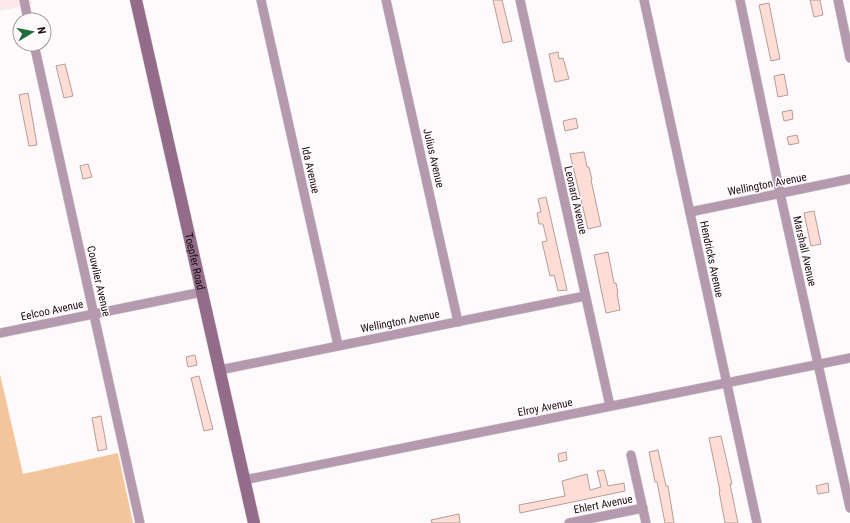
<svg xmlns="http://www.w3.org/2000/svg" width="850" height="523" viewBox="0 0 850 523" font-family="'Roboto Condensed',sans-serif">
<style>
.built{fill:#fce8ec}
.green{fill:#f2c59d}
.building{fill:#fdddd5;stroke:#b49e98}
.lines{fill:none;stroke-linecap:round;stroke-linejoin:round}
.street-casing{stroke:#d9d4d5;stroke-width:10}
.secondary-casing{stroke:#d9d4d5;stroke-width:13}
.street{stroke:#b59aaf;stroke-width:9}
.secondary{stroke:#936c8a;stroke-width:12}
.labels{text-anchor:middle;stroke-width:3;stroke-linejoin:round;paint-order:stroke}
.street-label{font-size:11px;fill:#180f11;stroke:#fef9fa}
</style>
<rect width="100%" height="100%" fill="#fef9fa"/>
<polygon class="built" points="0,0 31,0 32,4 0,11"/>
<polygon class="green" points="0,374 23,474 118,453 133,523 0,523"/>
<g class="building">
<polygon points="493,0 502,0 512,41 503,43"/>
<polygon points="810,0 820,0 823,15 814,17"/>
<polygon points="769,3 780,59 771,61 759,5"/>
<polygon points="558,52 559,59 563,58 569,79 555,82 549,54"/>
<polygon points="65,64 73,96 64,98 56,66"/>
<polygon points="784,74 788,95 778,97 774,76"/>
<polygon points="28,93 37,145 29,146 19,95"/>
<polygon points="792,110 793,119 784,121 782,112"/>
<polygon points="576,118 578,128 565,131 563,121"/>
<polygon points="797,135 799,143 789,145 787,137"/>
<polygon points="584,152 587,167 589,167 592,180 591,180 601,226 588,229 570,154"/>
<polygon points="88,164 92,177 83,179 80,166"/>
<polygon points="546,197 567,290 558,291 554,275 550,276 547,263 542,242 547,241 543,224 539,224 537,213 541,212 538,199"/>
<polygon points="814,211 821,244 811,246 804,213"/>
<polygon points="608,252 614,283 616,283 618,293 617,293 620,310 606,313 594,255"/>
<polygon points="195,355 197,365 188,367 186,357"/>
<polygon points="199,376 213,429 204,431 191,378"/>
<polygon points="101,416 107,449 98,451 92,418"/>
<polygon points="721,436 732,484 730,484 738,523 725,523 719,491 720,491 709,438"/>
<polygon points="658,450 666,486 668,486 674,523 665,523 657,482 655,482 649,452"/>
<polygon points="566,452 567,460 559,462 558,454"/>
<polygon points="604,470 608,486 624,483 625,491 520,513 519,505 565,496 562,481 587,474 590,490 601,487 597,471"/>
<polygon points="828,483 829,492 818,494 816,486"/>
<polygon points="459,514 460,523 432,523 431,520"/>
</g>
<g class="lines">
<g class="street-casing">
<g id="street">
<polyline points="24,0 28,20"/>
<polyline points="261,0 338,345"/>
<polyline points="386,0 458,322"/>
<polyline points="520,0 610,406"/>
<polyline points="644,0 757,523"/>
<polyline points="740,0 780,193 850,508"/>
<polyline points="838,0 850,58"/>
<polyline points="34,44 140,523"/>
<polyline points="690,212 850,179"/>
<polyline points="0,333 202,292"/>
<polyline points="220,370 585,296"/>
<polyline points="631,455 646,523"/>
<polyline points="244,480 850,358"/>
<polyline points="569,523 643,508"/>
</g>
</g>
<g class="secondary-casing">
<g id="secondary">
<path id="s1" d="M 136,0 L 254,523"/>
</g>
</g>
<use href="#street" class="street"/>
<use href="#secondary" class="secondary"/>
</g>
<g class="labels">
<g class="street-label">
<text transform="translate(434 158) rotate(77)" y="4">Julius Avenue</text>
<text transform="translate(311 170) rotate(77)" y="4">Ida Avenue</text>
<text transform="translate(767 184) rotate(-11)" y="4">Wellington Avenue</text>
<text transform="translate(576 200) rotate(77)" y="4">Leonard Avenue</text>
<text transform="translate(805 251) rotate(77)" y="4">Marshall Avenue</text>
<text transform="translate(712 259) rotate(78)" y="4">Hendricks Avenue</text>
<text dy="4" stroke="none"><textPath href="#s1" startOffset="268">Toepfer Road</textPath></text>
<text transform="translate(99 281) rotate(77)" y="4">Couwlier Avenue</text>
<text transform="translate(52 310) rotate(-12)" y="4">Eelcoo Avenue</text>
<text transform="translate(400 321) rotate(-11)" y="4">Wellington Avenue</text>
<text transform="translate(545 407) rotate(-11)" y="4">Elroy Avenue</text>
<text transform="translate(603 504) rotate(-11)" y="4">Ehlert Avenue</text>
</g>
</g>
<g transform="translate(32 32) rotate(80)"><circle r="19" fill="#fef9fa" stroke="#a29b9d"/>
<path d="M0-3L7 15L0 10L-7 15Z" fill="#1f6c3b"/>
<text y="-6" font-size="11" font-weight="bold" text-anchor="middle" fill="#180f11">N</text>
</g>
</svg>
